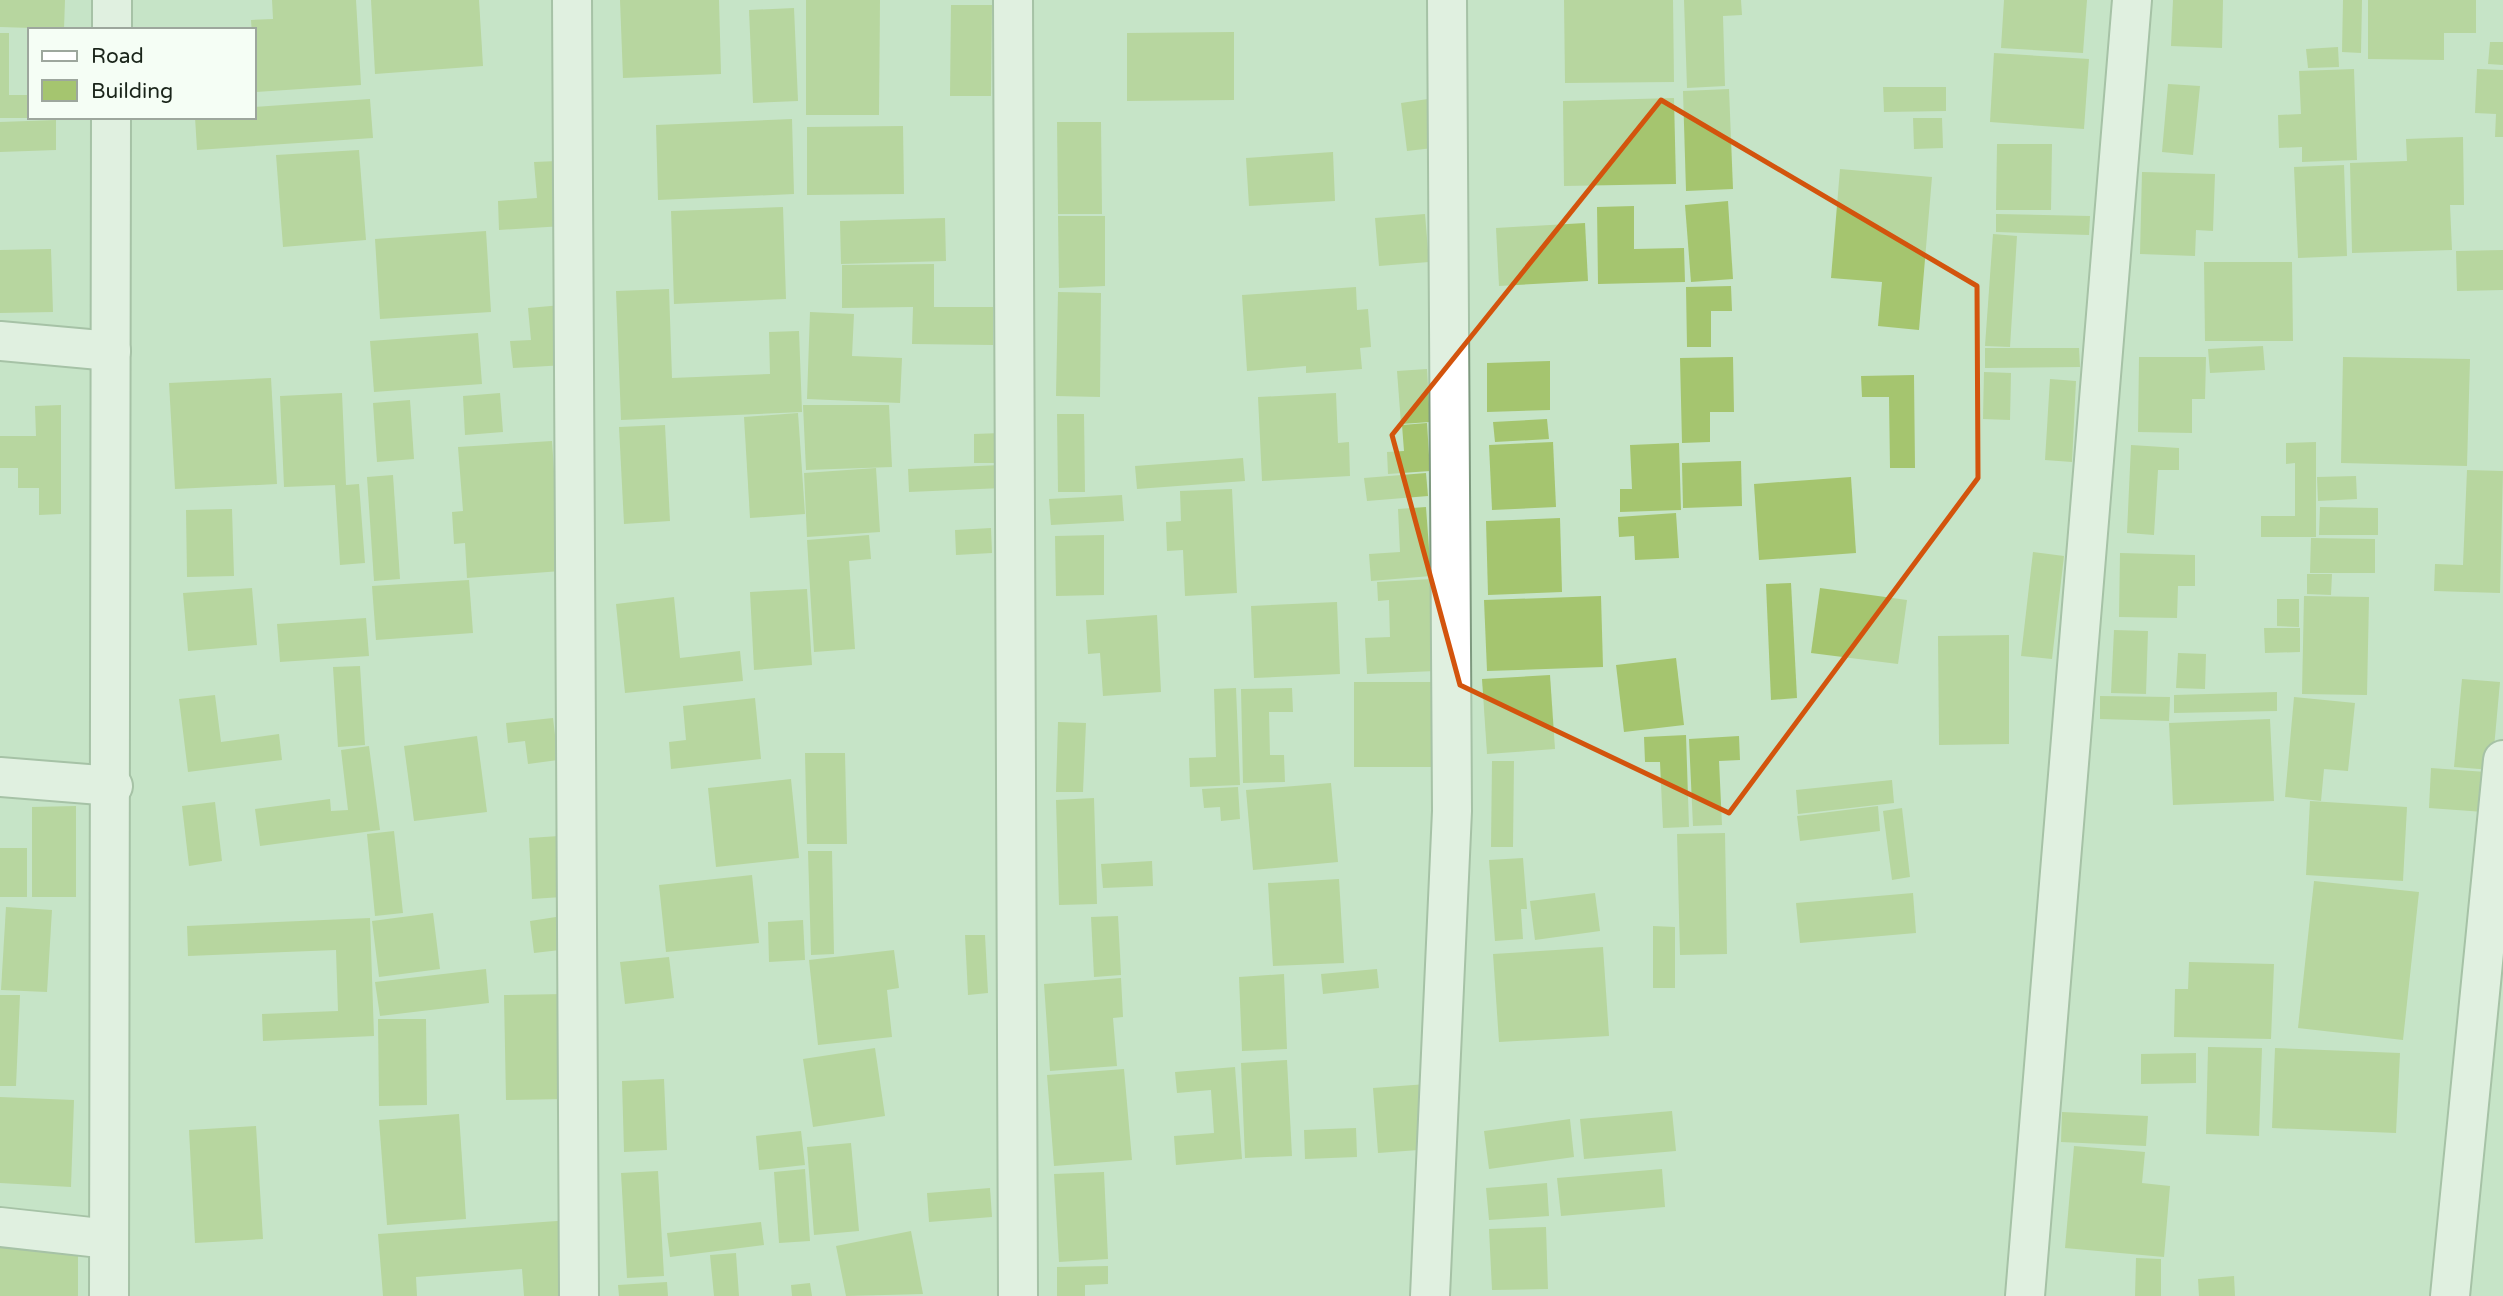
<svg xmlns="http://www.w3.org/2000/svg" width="2503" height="1296" viewBox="0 0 2503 1296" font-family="'Varela Round',sans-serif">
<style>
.building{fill:#a5c56f}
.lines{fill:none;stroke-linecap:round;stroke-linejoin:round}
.minor-casing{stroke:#7e9a7f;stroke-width:42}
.minor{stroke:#fff;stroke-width:38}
.marked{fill:none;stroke:#d3540d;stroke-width:5;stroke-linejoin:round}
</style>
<rect width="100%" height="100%" fill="#c6e4c7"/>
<g class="building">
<polygon points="0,0 65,0 64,29 0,27"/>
<polygon points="272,0 356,0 361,85 256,92 251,20 273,19"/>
<polygon points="371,0 479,0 483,66 375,74"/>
<polygon points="620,0 719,0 721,74 623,78"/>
<polygon points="806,0 880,0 879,115 806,115"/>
<polygon points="1564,0 1673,0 1674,82 1565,83"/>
<polygon points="1684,0 1741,0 1742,15 1723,16 1725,86 1687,88"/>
<polygon points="2004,0 2087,0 2083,53 2001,48"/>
<polygon points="2173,0 2223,0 2222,48 2171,46"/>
<polygon points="2343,0 2362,0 2361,53 2342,52"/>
<polygon points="2368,0 2476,0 2476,33 2444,33 2444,60 2368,59"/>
<polygon points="951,5 992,5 991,96 950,96"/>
<polygon points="794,8 798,101 753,103 749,10"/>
<polygon points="1234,32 1234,100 1127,101 1127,33"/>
<polygon points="0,33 9,33 9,95 30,95 30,118 0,118"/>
<polygon points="2490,42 2503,42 2503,65 2488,64"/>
<polygon points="2338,47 2339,67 2308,68 2306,49"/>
<polygon points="1994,53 2089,59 2084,129 1990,122"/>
<polygon points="2354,69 2357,160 2302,162 2302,147 2279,148 2278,115 2301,114 2299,71"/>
<polygon points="2477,69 2503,70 2503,137 2495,137 2496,114 2475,113"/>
<polygon points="2168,84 2200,86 2193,155 2162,152"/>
<polygon points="1883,87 1946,87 1946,111 1884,112"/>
<polygon points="1729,89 1733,189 1686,191 1683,91"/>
<polygon points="1674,98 1676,184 1564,186 1563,101"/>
<polygon points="370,99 373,138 197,150 195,117 254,117 254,107"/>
<polygon points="1428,99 1433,148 1407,151 1401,103"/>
<polygon points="1913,118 1942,118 1943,148 1914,149"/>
<polygon points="792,119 794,194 658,200 656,125"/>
<polygon points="56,120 56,150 0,152 0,122"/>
<polygon points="1057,122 1101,122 1102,214 1058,214"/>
<polygon points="903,126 904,194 807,195 807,127"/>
<polygon points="2463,137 2464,205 2450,205 2452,250 2352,253 2350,163 2407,161 2406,139"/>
<polygon points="1997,144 2052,144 2051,210 1996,210"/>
<polygon points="359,150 366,240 283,247 276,155"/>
<polygon points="1333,152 1335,201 1249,206 1246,158"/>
<polygon points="558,161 563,226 499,230 498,201 537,198 534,162"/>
<polygon points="2344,165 2347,256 2298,258 2294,167"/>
<polygon points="1840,169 1932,177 1919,330 1878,326 1882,282 1831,278"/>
<polygon points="2142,172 2215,174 2213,231 2196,230 2195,256 2140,254"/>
<polygon points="1728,201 1733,279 1691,282 1685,205"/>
<polygon points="1634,206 1634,249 1684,248 1685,282 1598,284 1597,207"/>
<polygon points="783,207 786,299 674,304 671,211"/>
<polygon points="1425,214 1429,262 1379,266 1375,218"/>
<polygon points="1996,214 2090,216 2089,235 1996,232"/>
<polygon points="1058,216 1105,216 1105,286 1059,288"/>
<polygon points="945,218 946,261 841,264 840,221"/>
<polygon points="1585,223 1588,281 1499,286 1496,228"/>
<polygon points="486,231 491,312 380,319 375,239"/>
<polygon points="1993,234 2017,236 2010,347 1985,346"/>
<polygon points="51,249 53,312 0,313 0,250"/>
<polygon points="2503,250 2503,290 2457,291 2456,251"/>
<polygon points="2204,262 2292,262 2293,341 2205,341"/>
<polygon points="934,264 934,307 993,307 993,345 912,344 913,307 842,308 842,265"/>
<polygon points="1731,286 1732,311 1711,311 1711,347 1687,347 1686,287"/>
<polygon points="1356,287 1357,310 1368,309 1371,347 1360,348 1362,369 1306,373 1306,366 1247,371 1242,295"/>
<polygon points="669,289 672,378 770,374 769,332 799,331 802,412 621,420 616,291"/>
<polygon points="1058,292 1101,293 1100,397 1056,396"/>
<polygon points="562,305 566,365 513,368 510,341 531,340 528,308"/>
<polygon points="810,312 854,314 852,356 902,358 900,403 807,399"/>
<polygon points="478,333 482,384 374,392 370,341"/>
<polygon points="2263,346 2265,370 2210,373 2208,349"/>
<polygon points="1985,348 2079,348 2080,367 1985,368"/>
<polygon points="1733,357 1734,412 1710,412 1710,442 1682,443 1680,358"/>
<polygon points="2139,357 2206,357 2205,399 2192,399 2192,433 2138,432"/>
<polygon points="2343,357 2470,359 2467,466 2341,463"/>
<polygon points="1550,361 1550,410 1487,412 1487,363"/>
<polygon points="1427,369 1430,422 1401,424 1397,371"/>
<polygon points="1984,372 2011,373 2010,420 1983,419"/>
<polygon points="1914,375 1915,468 1890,468 1889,397 1862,397 1861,376"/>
<polygon points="271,378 277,484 175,489 169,383"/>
<polygon points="2050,379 2076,381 2072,462 2045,460"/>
<polygon points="342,393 346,485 359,484 365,563 340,565 335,485 284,487 280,396"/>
<polygon points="500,393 503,432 465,435 463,396"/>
<polygon points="1336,393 1338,443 1349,442 1350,476 1262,481 1258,397"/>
<polygon points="410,400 414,459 377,462 373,403"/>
<polygon points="61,405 61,514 39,515 39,488 18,488 18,468 0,468 0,436 36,436 35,406"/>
<polygon points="803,405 889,405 892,467 806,470"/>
<polygon points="798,413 805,514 750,518 744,417"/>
<polygon points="1057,414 1084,414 1085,492 1058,492"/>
<polygon points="1547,419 1549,439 1495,442 1493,422"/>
<polygon points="1427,423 1430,471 1388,474 1387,452 1404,451 1402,425"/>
<polygon points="665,425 670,521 624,524 619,427"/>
<polygon points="1001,433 1002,463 974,463 974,434"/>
<polygon points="552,441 561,571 467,578 465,543 454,544 452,512 463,511 458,447"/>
<polygon points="1553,442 1556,507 1492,510 1489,445"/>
<polygon points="2316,442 2316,537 2261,537 2261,516 2295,516 2295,463 2286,464 2286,443"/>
<polygon points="1679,443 1681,510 1620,512 1620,489 1632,489 1630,445"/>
<polygon points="2131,445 2179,448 2179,470 2158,470 2154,535 2127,533"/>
<polygon points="1243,458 1245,481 1137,489 1135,466"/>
<polygon points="1741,461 1742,506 1683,508 1682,463"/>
<polygon points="1002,465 1003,488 909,492 908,469"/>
<polygon points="876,468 880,532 807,537 804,473"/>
<polygon points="2467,470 2503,471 2500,593 2434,591 2435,564 2463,565"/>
<polygon points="1426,473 1428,496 1367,501 1364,478"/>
<polygon points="393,475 400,579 374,581 367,477"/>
<polygon points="2356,476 2357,499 2318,501 2317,477"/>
<polygon points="1851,477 1856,553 1759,560 1754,484"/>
<polygon points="1232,489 1237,593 1185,596 1183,550 1167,551 1166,522 1181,521 1180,491"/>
<polygon points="1122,495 1124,521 1051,525 1049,499"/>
<polygon points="1426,507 1431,576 1371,581 1369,554 1400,552 1398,509"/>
<polygon points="2320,507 2378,508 2378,535 2319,535"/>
<polygon points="232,509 234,576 187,577 186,510"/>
<polygon points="1676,513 1679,558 1635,560 1634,536 1619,537 1618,517"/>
<polygon points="1560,518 1562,592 1488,595 1486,521"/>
<polygon points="991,528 992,553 956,555 955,530"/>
<polygon points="869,535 871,559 849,561 855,649 814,652 807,540"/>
<polygon points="1104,535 1104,595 1056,596 1055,536"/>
<polygon points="2311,538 2375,539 2375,573 2310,573"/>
<polygon points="2033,552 2064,556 2052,659 2021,656"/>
<polygon points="2120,553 2195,555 2195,586 2178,586 2177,618 2119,617"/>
<polygon points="2307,574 2332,574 2331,595 2307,594"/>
<polygon points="1432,579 1435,671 1367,674 1365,638 1390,637 1389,600 1378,601 1377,582"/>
<polygon points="469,580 473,633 376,640 372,586"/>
<polygon points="1791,583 1797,698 1771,700 1766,584"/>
<polygon points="252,588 257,645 188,651 183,593"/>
<polygon points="1820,588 1907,600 1898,664 1811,653"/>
<polygon points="807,589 812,665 754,670 750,592"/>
<polygon points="1601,596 1603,667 1487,671 1484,600"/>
<polygon points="2304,596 2369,597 2367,695 2302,694"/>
<polygon points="674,597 680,658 740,651 743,681 625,693 616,604"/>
<polygon points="2277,599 2299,599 2299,627 2277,626"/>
<polygon points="1337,602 1340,674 1254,678 1251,606"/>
<polygon points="1157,615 1161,692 1103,696 1100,653 1088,654 1086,620"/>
<polygon points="366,618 369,656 280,662 277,624"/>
<polygon points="2264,628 2300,628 2300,652 2265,653"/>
<polygon points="2114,630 2148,631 2146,694 2111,693"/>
<polygon points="2009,635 2009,744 1939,745 1938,636"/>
<polygon points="2178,653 2206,654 2205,689 2176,688"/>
<polygon points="1676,658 1684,725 1624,732 1616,665"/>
<polygon points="360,666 365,745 338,747 333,667"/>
<polygon points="1550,675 1555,749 1487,754 1482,679"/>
<polygon points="2462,679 2500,682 2492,770 2454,767"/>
<rect x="1354" y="682" width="78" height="85"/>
<polygon points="1236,688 1240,785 1190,787 1189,758 1216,757 1214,689"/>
<polygon points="1292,688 1293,712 1269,712 1270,755 1284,755 1285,782 1243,783 1241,689"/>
<polygon points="2277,692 2277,711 2174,713 2174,695"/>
<polygon points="215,695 221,742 279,734 282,760 188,772 179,699"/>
<polygon points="2100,696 2170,697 2169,721 2100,719"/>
<polygon points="2294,697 2355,703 2348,771 2324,769 2321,801 2285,797"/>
<polygon points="755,698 761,759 671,769 669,742 686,740 683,706"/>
<polygon points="553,718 558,760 528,764 525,741 508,743 506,723"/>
<polygon points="2270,719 2274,801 2173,805 2169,723"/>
<polygon points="1058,722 1086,723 1083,792 1056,792"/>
<polygon points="1686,735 1689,827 1663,828 1660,762 1645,762 1644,737"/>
<polygon points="477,736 487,812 414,821 404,746"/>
<polygon points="1739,736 1740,760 1719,761 1722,825 1693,826 1689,739"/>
<polygon points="369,746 380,830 260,846 255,809 330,799 331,811 348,810 341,750"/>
<polygon points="805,753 845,753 847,844 807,844"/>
<polygon points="1492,761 1514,761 1513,847 1491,847"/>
<polygon points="2431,768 2486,772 2484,812 2429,808"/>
<polygon points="791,779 799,858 716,867 708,788"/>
<polygon points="1892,780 1894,803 1798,814 1796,790"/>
<polygon points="1331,783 1338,862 1253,870 1246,790"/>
<polygon points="1238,787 1240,819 1221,821 1220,807 1204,808 1202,789"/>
<polygon points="1094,798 1097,904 1059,905 1056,800"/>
<polygon points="2310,801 2407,807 2403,881 2306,875"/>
<polygon points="215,802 222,861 189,866 182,806"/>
<polygon points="76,806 76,897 32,897 32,807"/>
<polygon points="1878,806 1880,831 1800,841 1797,816"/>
<polygon points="1902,808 1910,877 1892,880 1883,811"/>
<polygon points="394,831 403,913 375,916 367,834"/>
<polygon points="1725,833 1727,954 1680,955 1677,834"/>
<polygon points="559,836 562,897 532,899 529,838"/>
<rect x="0" y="848" width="27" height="49"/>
<polygon points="808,851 832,851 834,954 811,955"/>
<polygon points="1523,858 1527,909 1521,909 1523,939 1495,941 1489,860"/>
<polygon points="1152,861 1153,886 1103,888 1101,864"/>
<polygon points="752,875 759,943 666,952 659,885"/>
<polygon points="1339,879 1344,963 1273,966 1268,883"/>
<polygon points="2314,881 2419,892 2403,1040 2298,1028"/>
<polygon points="1595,893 1600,931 1535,940 1530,901"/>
<polygon points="1913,893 1916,933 1800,943 1796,903"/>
<polygon points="6,907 52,910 47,992 1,990"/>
<polygon points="433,913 440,969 379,977 372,921"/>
<polygon points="1118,916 1121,975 1094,977 1091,917"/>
<polygon points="556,917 560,950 534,953 530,921"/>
<polygon points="370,918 374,1036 263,1041 262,1014 338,1011 336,950 188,956 187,926"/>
<polygon points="803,920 805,960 769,962 768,922"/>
<polygon points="1653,926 1675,927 1675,988 1653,988"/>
<polygon points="965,935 985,935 988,993 968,995"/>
<polygon points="1603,947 1609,1036 1499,1042 1493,954"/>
<polygon points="894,950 899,988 887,990 892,1037 818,1045 809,960"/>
<polygon points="669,957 674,998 625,1004 620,962"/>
<polygon points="2189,962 2274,964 2271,1039 2174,1037 2175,989 2188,989"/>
<polygon points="486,969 489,1003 380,1016 375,982"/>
<polygon points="1377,969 1379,988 1323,994 1321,974"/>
<polygon points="1284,974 1287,1049 1242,1051 1239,977"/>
<polygon points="1121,978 1123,1017 1113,1018 1117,1066 1050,1071 1044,984"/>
<polygon points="564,994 566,1099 506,1100 504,995"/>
<polygon points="0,995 20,995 16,1086 0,1086"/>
<polygon points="378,1019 426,1019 427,1105 379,1106"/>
<polygon points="2208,1047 2262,1048 2259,1136 2206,1134"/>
<polygon points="875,1048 885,1116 813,1127 803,1059"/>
<polygon points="2275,1048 2400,1053 2396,1133 2272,1128"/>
<polygon points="2196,1053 2196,1083 2141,1084 2141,1054"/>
<polygon points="1287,1060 1292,1156 1245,1158 1241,1063"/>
<polygon points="1235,1067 1242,1159 1176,1165 1174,1136 1214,1133 1211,1090 1177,1093 1175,1072"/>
<polygon points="1124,1069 1132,1160 1054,1166 1047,1075"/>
<polygon points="664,1079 667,1150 624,1152 622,1081"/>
<polygon points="1427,1084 1432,1149 1378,1153 1373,1088"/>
<polygon points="0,1097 74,1100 71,1187 0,1183"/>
<polygon points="1672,1111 1676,1151 1584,1159 1580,1119"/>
<polygon points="2062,1112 2148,1116 2146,1146 2061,1142"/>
<polygon points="459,1114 466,1219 387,1225 379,1120"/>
<polygon points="1570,1119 1574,1157 1489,1169 1484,1131"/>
<polygon points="256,1126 263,1239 195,1243 189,1130"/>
<polygon points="1356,1128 1357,1157 1305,1159 1304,1130"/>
<polygon points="801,1131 805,1165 759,1170 756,1136"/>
<polygon points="851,1143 859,1231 814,1235 807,1147"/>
<polygon points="2074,1146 2145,1152 2142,1183 2170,1186 2164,1257 2065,1248"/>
<polygon points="805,1169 810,1241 779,1243 774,1172"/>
<polygon points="1662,1169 1665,1207 1561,1216 1557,1178"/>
<polygon points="658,1171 664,1276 627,1278 621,1173"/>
<polygon points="1104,1172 1108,1259 1059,1262 1054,1174"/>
<polygon points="1547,1183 1549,1216 1489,1220 1486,1188"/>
<polygon points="990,1188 992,1217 929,1222 927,1193"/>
<polygon points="571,1220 577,1296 524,1296 522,1269 416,1277 417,1296 383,1296 378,1234"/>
<polygon points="761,1222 764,1245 670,1257 667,1233"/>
<polygon points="1546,1227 1548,1289 1492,1290 1489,1229"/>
<polygon points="911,1231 923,1294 846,1296 836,1246"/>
<polygon points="0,1239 78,1240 78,1296 0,1296"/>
<polygon points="736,1253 739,1296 714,1296 710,1255"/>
<polygon points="2136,1258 2161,1259 2161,1296 2135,1296"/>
<polygon points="1108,1266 1108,1284 1085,1285 1085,1296 1057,1296 1057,1267"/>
<polygon points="2234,1276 2235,1296 2199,1296 2198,1279"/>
<polygon points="667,1282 668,1296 619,1296 618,1285"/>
<polygon points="810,1283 812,1296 792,1296 791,1285"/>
</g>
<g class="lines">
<g class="minor-casing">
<g id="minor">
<polyline points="572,0 579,1296"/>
<polyline points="1013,0 1018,1296"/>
<polyline points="112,30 112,0"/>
<polyline points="0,341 111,351"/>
<polyline points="0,777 113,786"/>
<polyline points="0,1227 109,1239"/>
<polyline points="109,1296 111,117"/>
<polyline points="1430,1296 1452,811 1447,0"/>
<polyline points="2025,1296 2132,0"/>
<polyline points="2450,1296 2503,760"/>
</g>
</g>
<use href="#minor" class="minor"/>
</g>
<path d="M0 0H2503V1296H0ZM 1661,100 L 1977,286 L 1978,478 L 1729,813 L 1460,685 L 1392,435 Z" fill="#c6e4c7" fill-opacity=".55" fill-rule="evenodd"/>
<path class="marked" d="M 1661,100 L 1977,286 L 1978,478 L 1729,813 L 1460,685 L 1392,435 Z"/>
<rect x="28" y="28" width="228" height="91" fill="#f5fef5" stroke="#9da79d" stroke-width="2"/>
<rect x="42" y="51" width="35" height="10" fill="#ffffff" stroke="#9da79d" stroke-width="2"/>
<text x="91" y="63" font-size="21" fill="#1a251a">Road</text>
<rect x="42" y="80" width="35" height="21" fill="#a5c56f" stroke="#9da79d" stroke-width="2"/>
<text x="91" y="98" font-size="21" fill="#1a251a">Building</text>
</svg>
